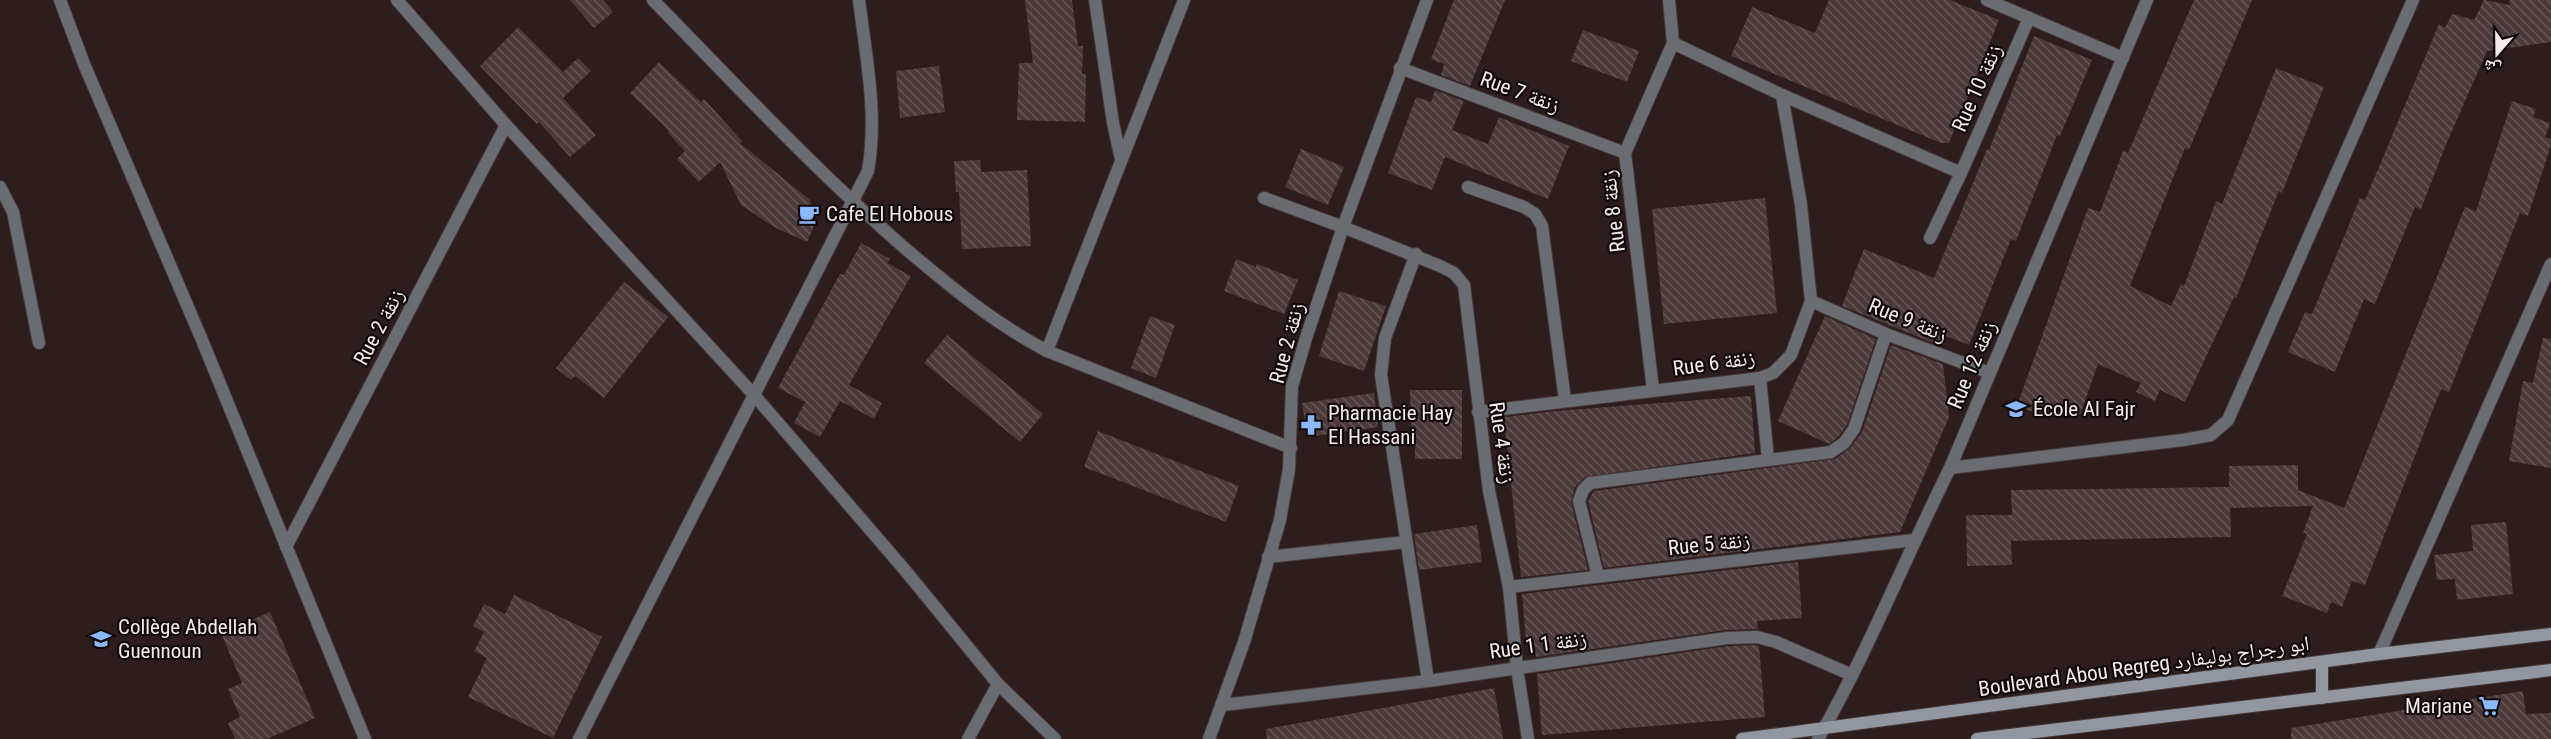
<svg xmlns="http://www.w3.org/2000/svg" width="2551" height="739" viewBox="0 0 2551 739" font-family="'Roboto Condensed','Noto Naskh Arabic',sans-serif">
<style>
.building{fill:url(#building-back-hatch)}
.lines{fill:none;stroke-linecap:round;stroke-linejoin:round}
.service-casing{stroke:#493b3a;stroke-width:14}
.pedestrian-casing{stroke:#493b3a;stroke-width:14}
.minor-casing{stroke:#493b3a;stroke-width:14}
.secondary-casing{stroke:#493b3a;stroke-width:14}
.service{stroke:#696d73;stroke-width:12}
.pedestrian{stroke:#696d73;stroke-width:12}
.minor{stroke:#696d73;stroke-width:12}
.secondary{stroke:#9197a1;stroke-width:12}
.labels{text-anchor:middle;stroke-width:4.5;stroke-linejoin:round;paint-order:stroke}
.street-label{font-size:21px;fill:#f5eae9;stroke:#110a0a}
.poi-label{font-size:21px;fill:#f5eae9;stroke:#110a0a;text-anchor:start}
</style>
<defs>
<pattern id="building-back-hatch" width="6" height="6" patternUnits="userSpaceOnUse" patternTransform="scale(1.5)"><rect width="6" height="6" fill="#4b3a39"/><path d="M-1 5l2 2M0 0l6 6M5-1l2 2" fill="none" stroke="#665756"/></pattern>
</defs>
<rect width="100%" height="100%" fill="#2d1e1d"/>
<g class="building">
<polygon points="570,0 603,0 613,12 594,28"/>
<polygon points="1025,0 1072,0 1078,46 1083,46 1082,74 1086,74 1085,122 1017,120 1019,63 1033,63"/>
<polygon points="1454,0 1505,0 1470,86 1441,75 1444,64 1431,59"/>
<polygon points="1829,0 1950,0 1999,20 1949,143 1941,143 1731,56 1752,7 1815,33"/>
<polygon points="2194,0 2252,0 2189,150 2185,148 2130,286 2171,306 2181,284 2184,286 2216,201 2222,204 2276,68 2324,87 2282,193 2279,191 2236,298 2234,297 2185,402 2160,390 2155,401 2136,392 2141,383 2098,364 2080,415 2055,406 2051,418 2017,406 2088,208 2100,212 2123,151 2128,153"/>
<polygon points="2484,0 2510,5 2509,0 2551,0 2551,42 2487,51 2445,147 2421,209 2415,207 2375,304 2364,299 2335,372 2288,352 2305,312 2312,314 2360,198 2365,200 2439,24 2445,28 2452,14 2474,20"/>
<polygon points="518,27 563,72 578,58 591,71 563,98 596,135 570,157 539,122 537,124 480,66"/>
<polygon points="1583,30 1639,51 1627,82 1571,61"/>
<polygon points="2034,36 2092,60 2060,136 2057,135 2016,241 2011,239 1969,345 1939,333 1941,346 1842,306 1864,249 1934,278 1987,149 1989,150"/>
<polygon points="659,62 701,102 704,99 742,141 740,143 810,200 814,213 813,229 807,242 774,227 741,205 720,162 699,182 677,159 685,151 668,133 669,131 630,93"/>
<polygon points="939,66 945,112 900,118 896,71"/>
<polygon points="1435,90 1464,101 1452,130 1488,144 1499,117 1569,146 1548,199 1445,157 1432,190 1388,173 1416,97 1431,102"/>
<polygon points="2512,101 2536,109 2533,117 2550,123 2545,137 2551,139 2551,145 2528,216 2520,213 2449,392 2441,389 2365,585 2352,581 2342,607 2331,602 2327,613 2282,596 2307,534 2303,533 2313,506 2230,508 2231,537 2011,541 2012,565 1967,566 1966,515 2012,515 2011,490 2229,487 2229,466 2298,465 2298,490 2344,508 2465,207 2476,211"/>
<polygon points="1301,149 1344,167 1328,205 1285,187"/>
<polygon points="980,160 981,172 1027,170 1031,246 962,249 959,192 956,192 954,161"/>
<polygon points="1765,198 1777,313 1664,324 1652,209"/>
<polygon points="861,243 890,259 887,263 911,276 849,385 882,403 874,419 840,401 820,437 794,423 805,402 778,388 840,274 844,275"/>
<polygon points="1236,259 1256,267 1257,264 1298,280 1284,314 1224,291"/>
<polygon points="624,282 668,317 604,398 575,376 571,380 556,368"/>
<polygon points="1339,291 1386,306 1364,371 1319,356"/>
<polygon points="1150,316 1175,325 1156,378 1131,368"/>
<polygon points="1825,316 1876,339 1847,425 1838,437 1829,444 1778,421"/>
<polygon points="947,335 1043,414 1020,442 924,363"/>
<polygon points="2543,338 2551,339 2551,468 2509,461 2523,381 2533,383"/>
<polygon points="1891,345 1943,364 1949,417 1900,532 1604,568 1588,501 1594,491 1835,459 1850,448 1862,432"/>
<polygon points="1410,390 1462,390 1462,459 1415,459 1415,426 1411,426"/>
<polygon points="1374,393 1378,427 1308,437 1302,403"/>
<polygon points="1751,396 1755,453 1585,477 1575,487 1571,502 1588,570 1521,577 1504,417 1556,411"/>
<polygon points="1098,431 1239,486 1226,522 1084,467"/>
<polygon points="2506,522 2513,594 2457,600 2455,579 2437,580 2434,555 2473,551 2471,525"/>
<polygon points="1477,525 1482,562 1419,570 1414,534"/>
<polygon points="1798,562 1802,618 1757,621 1758,629 1726,630 1536,657 1534,640 1526,640 1522,594"/>
<polygon points="514,595 602,637 553,738 468,697 487,658 474,651 484,632 473,626 484,604 505,614"/>
<polygon points="270,612 315,718 267,739 235,739 228,723 240,717 228,689 242,683 221,633"/>
<polygon points="1756,645 1759,646 1765,717 1542,735 1537,674 1728,646"/>
<polygon points="1494,688 1503,739 1267,739 1266,729"/>
<polygon points="2523,691 2526,714 2551,713 2551,739 2291,739 2291,728"/>
</g>
<g class="lines">
<g class="service-casing">
<polyline id="service" points="0,187 13,212 39,343"/>
</g>
<g class="pedestrian-casing">
<polyline id="pedestrian" points="1264,198 1343,227"/>
</g>
<g class="minor-casing">
<g id="minor">
<polyline points="60,0 84,64 202,340 365,739"/>
<polyline points="397,0 506,125 755,396 904,569 998,684 1055,739"/>
<path d="M 653,0 C 736,85 817,172 907,250 C 952,288 994,323 1047,351 L 1291,448"/>
<polyline points="1095,0 1113,123 1121,159"/>
<polyline points="1987,0 2123,58"/>
<polyline points="1673,43 1782,95 1961,173"/>
<polyline points="1400,68 1625,153"/>
<polyline points="1468,187 1524,207 1535,214 1542,226 1565,400"/>
<polyline points="1343,227 1440,266 1454,273 1464,285 1489,491 1509,587 1517,668 1528,739"/>
<polyline points="1930,238 1961,173 2029,18"/>
<polyline points="1416,254 1385,338 1381,375 1428,681"/>
<polyline points="1811,301 1886,334 1990,373"/>
<polyline points="1047,351 1184,0"/>
<polyline points="1760,378 1768,459"/>
<polyline points="1653,390 1625,153 1673,43 1669,0"/>
<polyline points="1478,412 1760,378 1773,373 1791,355 1811,301 1801,205 1782,95"/>
<polyline points="1950,468 2183,440 2211,435 2228,420 2413,0"/>
<polyline points="286,547 506,125"/>
<polyline points="1268,557 1406,542"/>
<polyline points="1598,576 1579,501 1583,490 1590,483 1831,452 1844,443 1854,429 1886,334"/>
<polyline points="1509,587 1914,540"/>
<polyline points="2379,654 2551,264"/>
<polyline points="1223,705 1428,681 1727,638 1757,637 1776,642 1852,675"/>
<path d="M 579,739 L 868,171 C 878,114 866,57 859,0"/>
<polyline points="968,739 998,684"/>
<polyline points="1209,739 1244,642 1280,520 1289,469 1292,386 1306,338 1343,227 1427,0"/>
<path d="M 1818,739 C 1868,652 1905,558 1950,468 L 2147,0"/>
</g>
</g>
<g class="secondary-casing">
<g id="secondary">
<polyline points="2322,698 2322,662"/>
<polyline points="1742,739 2379,654 2551,634"/>
<polyline points="1977,739 2551,670"/>
</g>
</g>
<use href="#service" class="service"/>
<use href="#pedestrian" class="pedestrian"/>
<use href="#minor" class="minor"/>
<use href="#secondary" class="secondary"/>
</g>
<defs>
<g id="cafe-bare" transform="scale(1.62)"><path d="M-5.5-4.5H6V0H3Q3 3.5 0 3.5H-2.5Q-5.5 3.5-5.5 0ZM3-3.2v2h1.7v-2ZM-6 4.5H4V6H-6Z" fill="#8bb9fc" stroke="#110a0a" stroke-width="2.5" paint-order="stroke"/></g>
<g id="school-bare" transform="scale(1.62)"><path d="M0-5L7-2L0 1L-7-2ZM-4 1L0 2.5L4 1V4Q0 6-4 4Z" fill="#8bb9fc" stroke="#110a0a" stroke-width="2.5" paint-order="stroke"/></g>
<g id="pharmacy-bare" transform="scale(1.62)"><path d="M-2-6h4v4h4v4h-4v4h-4v-4h-4v-4h4Z" fill="#8bb9fc" stroke="#110a0a" stroke-width="2.5" paint-order="stroke"/></g>
<g id="supermarket-bare" transform="scale(1.62)"><path d="M-6-5.5h2.5l.6 2H6L4.5 2H-2.5L-4.4-4H-6ZM-1.5 3.2a1.3 1.3 0 1 0 .1 0ZM3 3.2a1.3 1.3 0 1 0 .1 0Z" fill="#8bb9fc" stroke="#110a0a" stroke-width="2.5" paint-order="stroke"/></g>
</defs>
<g fill-rule="evenodd">
<use href="#cafe-bare" x="809" y="214"/>
<use href="#school-bare" x="2016" y="409"/>
<use href="#pharmacy-bare" x="1311" y="425"/>
<use href="#school-bare" x="101" y="639"/>
<use href="#supermarket-bare" x="2489" y="706"/>
</g>
<g class="labels">
<g class="street-label">
<text transform="translate(1977 88) rotate(-66)" y="7">Rue 10 زنقة</text>
<text transform="translate(1520 92) rotate(20)" y="7">Rue 7 زنقة</text>
<text transform="translate(1613 211) rotate(-97)" y="7">Rue 8 زنقة</text>
<text transform="translate(1908 320) rotate(22)" y="7">Rue 9 زنقة</text>
<text transform="translate(379 327) rotate(-62)" y="7">Rue 2 زنقة</text>
<text transform="translate(1287 343) rotate(-75)" y="7">Rue 2 زنقة</text>
<text transform="translate(1714 363) rotate(-8)" y="7">Rue 6 زنقة</text>
<text transform="translate(1972 365) rotate(-67)" y="7">Rue 12 زنقة</text>
<text transform="translate(1502 443) rotate(82)" y="7">Rue 4 زنقة</text>
<text transform="translate(1709 544) rotate(-6)" y="7">Rue 5 زنقة</text>
<text transform="translate(1538 645) rotate(-8)" y="7">Rue 1 زنقة 1</text>
<text transform="translate(2144 666) rotate(-8)" y="7">Boulevard Abou Regreg ابو رجراج بوليفارد</text>
</g>
<g class="poi-label">
<text x="826" y="221">Cafe El Hobous</text>
<text x="2033" y="416">École Al Fajr</text>
<text x="1328" y="420">Pharmacie Hay<tspan x="1328" dy="24">El Hassani</tspan></text>
<text x="118" y="634">Collège Abdellah<tspan x="118" dy="24">Guennoun</tspan></text>
<text x="2472" y="713" text-anchor="end">Marjane</text>
</g>
</g>
<g transform="translate(2497 54) rotate(200)" stroke="#110a0a" stroke-width="4.5" paint-order="stroke">
<path d="M0-4.5L10 22L0 15L-10 22Z" fill="#f5eae9"/>
<text y="-9" font-size="16" font-weight="bold" text-anchor="middle" fill="#f5eae9">ش</text>
</g>
</svg>
